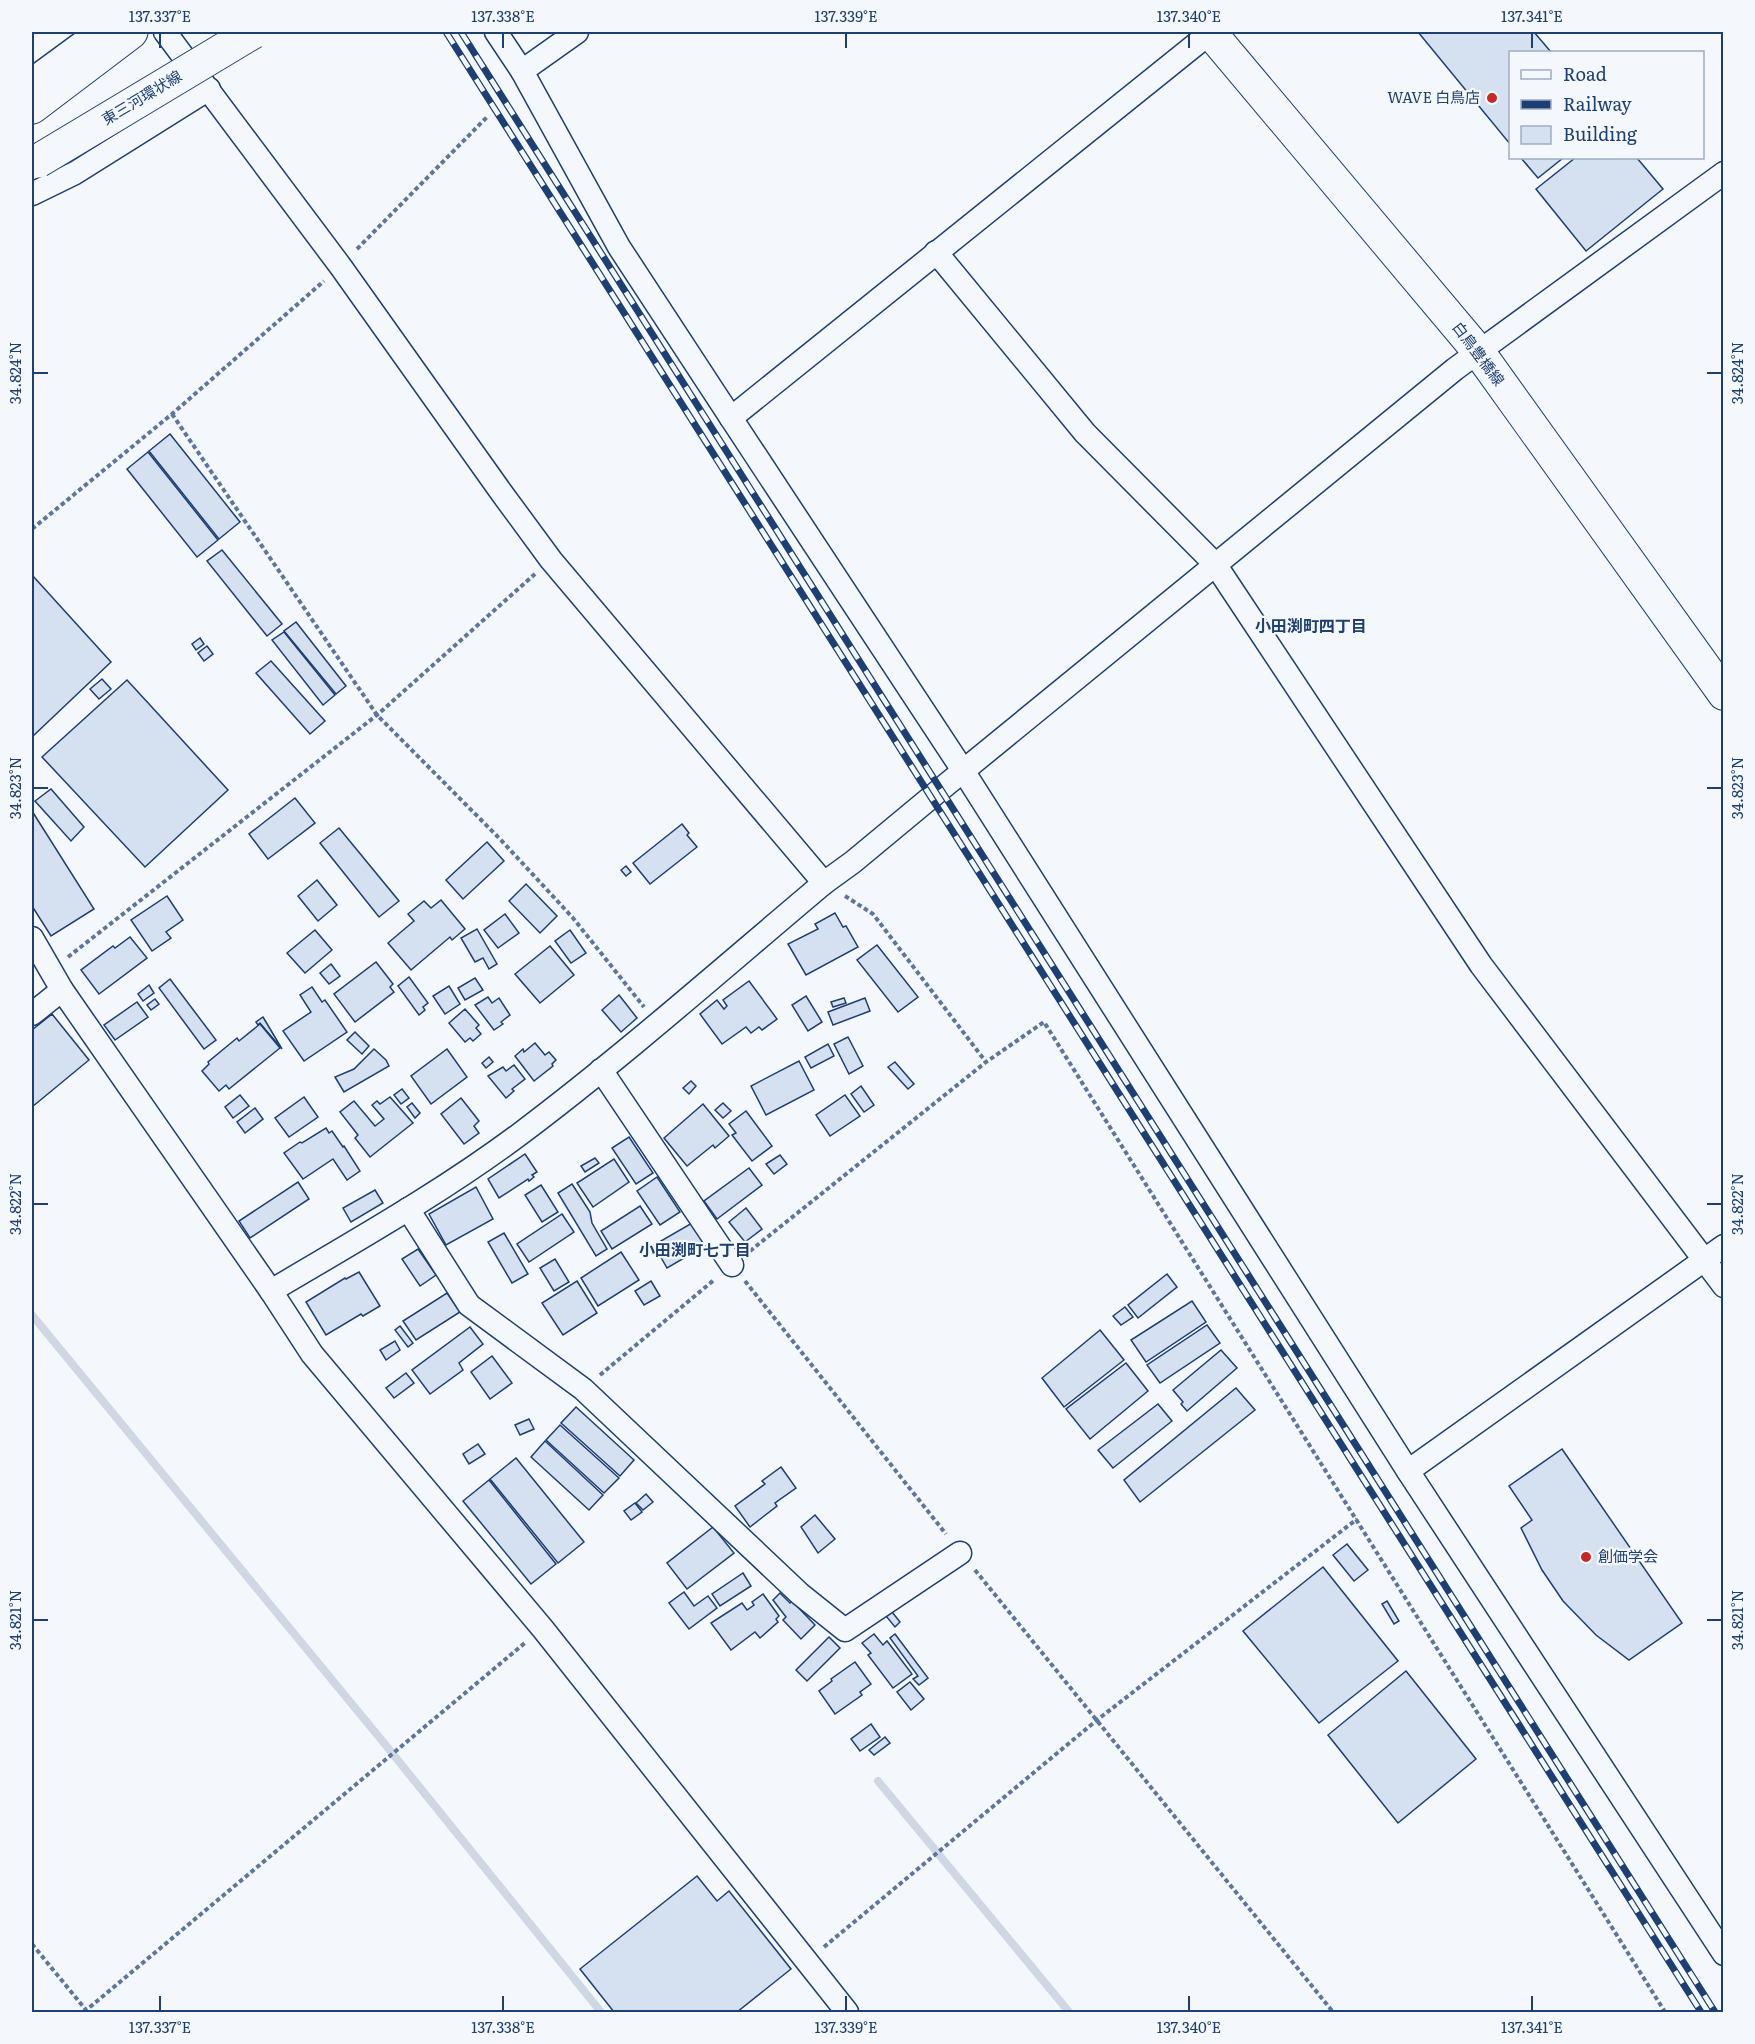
<svg xmlns="http://www.w3.org/2000/svg" width="1755" height="2044" viewBox="0 0 1755 2044" font-family="Literata,'Noto Sans JP',serif">
<style>
.lines{fill:none;stroke-linecap:round;stroke-linejoin:round}
.stream{stroke:#cfd7e4;stroke-width:8}
.building{fill:#d5e0f0;stroke:#1d3f73;stroke-width:1.5}
.minor-casing{stroke:#1d3f73;stroke-width:25}
.secondary-casing{stroke:#1d3f73;stroke-width:34}
.primary-casing{stroke:#1d3f73;stroke-width:35}
.path{stroke:#5e769c;stroke-width:4;stroke-dasharray:4.5 3;stroke-linecap:butt}
.minor{stroke:#f4f7fb;stroke-width:22}
.secondary{stroke:#f4f7fb;stroke-width:32}
.primary{stroke:#f4f7fb;stroke-width:33}
.rail-casing{stroke:#1d3f73;stroke-width:7}
.rail{stroke:#f4f7fb;stroke-width:4.5;stroke-dasharray:14;stroke-linecap:butt}
.primary-bridge-casing{stroke:#1d3f73;stroke-width:35;stroke-linecap:butt}
.primary-bridge{stroke:#f4f7fb;stroke-width:33}
.ticks{fill:none;stroke:#1d3f73;stroke-width:2}
.poi-dot{fill:#c62828;stroke:#f4f7fb;stroke-width:2}
.labels{text-anchor:middle;stroke-width:4.5;stroke-linejoin:round;paint-order:stroke}
.street-label{font-size:15px;fill:#1d3f73;stroke:#f4f7fb}
.poi-label{font-size:15px;fill:#1d3f73;stroke:#f4f7fb;text-anchor:end}
.neighbourhood-label{font-size:16px;font-weight:bold;fill:#1d3f73;stroke:#f4f7fb}
.neatline{fill:none;stroke:#1d3f73;stroke-width:2}
.ticks-label{font-size:15px;text-anchor:middle;fill:#1d3f73}
</style>
<rect width="100%" height="100%" fill="#f4f7fb"/>
<g class="lines">
<g class="stream">
<polyline points="32,1315 384,1743 601,2012"/>
<polyline points="878,1781 1069,2012"/>
</g>
</g>
<g class="building">
<polygon points="1418,32 1534,32 1551,52 1510,52 1510,144"/>
<polygon points="1521,158 1563,158 1538,178"/>
<polygon points="1575,158 1637,158 1663,189 1586,251 1536,189"/>
<polygon points="170,434 240,522 219,539 149,451"/>
<polygon points="148,452 218,540 197,557 127,469"/>
<polygon points="222,550 282,624 267,636 207,561"/>
<polygon points="32,575 111,662 32,737"/>
<polygon points="296,622 346,686 336,694 284,631"/>
<polygon points="284,632 335,695 323,705 272,640"/>
<polygon points="200,638 204,644 196,650 192,644"/>
<polygon points="207,646 213,654 204,661 198,653"/>
<polygon points="271,661 325,721 310,734 256,673"/>
<polygon points="102,679 111,689 99,699 90,689"/>
<polygon points="127,680 228,790 145,867 42,757"/>
<polygon points="51,789 84,827 71,841 35,801"/>
<polygon points="295,798 315,823 268,859 249,834"/>
<polygon points="32,811 94,909 51,936 32,906"/>
<polygon points="682,824 689,833 687,835 697,847 650,884 633,863"/>
<polygon points="339,828 399,901 379,917 320,843"/>
<polygon points="487,842 504,861 463,899 446,880"/>
<polygon points="626,866 631,872 626,876 621,870"/>
<polygon points="317,880 337,905 318,921 298,896"/>
<polygon points="526,884 557,916 540,933 509,901"/>
<polygon points="167,896 183,920 166,932 171,938 152,951 131,920"/>
<polygon points="441,900 465,929 452,940 450,937 411,970 388,943 414,921 408,914 424,901 431,908"/>
<polygon points="835,913 843,927 846,926 858,947 806,975 788,944 818,929 815,924"/>
<polygon points="505,914 519,933 498,948 484,930"/>
<polygon points="477,929 497,964 489,969 483,958 475,962 461,938"/>
<polygon points="315,930 332,950 305,973 287,953"/>
<polygon points="570,930 586,953 571,963 555,941"/>
<polygon points="130,937 147,958 99,994 81,970 113,946 115,948"/>
<polygon points="877,945 918,997 898,1012 857,960"/>
<polygon points="550,946 574,975 540,1003 515,974"/>
<polygon points="376,962 393,984 390,987 394,992 355,1022 334,994"/>
<polygon points="331,964 340,976 329,984 320,973"/>
<polygon points="409,977 428,1003 423,1007 425,1010 419,1015 398,986"/>
<polygon points="475,978 483,990 465,1000 458,988"/>
<polygon points="170,979 216,1040 204,1049 159,988"/>
<polygon points="749,981 777,1019 762,1030 759,1027 751,1033 746,1027 722,1044 700,1014 717,1000 724,1009 727,1006 723,1000"/>
<polygon points="149,985 154,993 143,1001 138,994"/>
<polygon points="449,986 460,1004 445,1014 433,996"/>
<polygon points="312,987 322,1002 325,1000 347,1032 304,1061 283,1031 311,1012 300,995"/>
<polygon points="619,995 637,1018 621,1032 602,1010"/>
<polygon points="806,996 822,1022 808,1031 792,1005"/>
<polygon points="488,997 492,1003 499,998 510,1015 501,1022 503,1024 494,1030 475,1005"/>
<polygon points="844,998 846,1003 833,1007 831,1002"/>
<polygon points="865,998 870,1011 833,1025 828,1012"/>
<polygon points="155,999 159,1004 151,1010 147,1005"/>
<polygon points="137,1002 148,1017 115,1040 104,1025"/>
<polygon points="465,1009 479,1025 476,1028 481,1034 473,1041 470,1038 465,1042 449,1023"/>
<polygon points="52,1014 89,1060 32,1107 32,1030"/>
<polygon points="263,1017 282,1049 260,1023 258,1025 256,1022"/>
<polygon points="260,1024 280,1048 229,1089 226,1085 219,1091 202,1071 209,1064 208,1062 237,1038 239,1041"/>
<polygon points="355,1032 369,1046 362,1054 347,1040"/>
<polygon points="848,1037 863,1066 849,1074 834,1044"/>
<polygon points="535,1043 545,1055 549,1052 556,1060 552,1064 553,1066 534,1081 515,1056 523,1049 524,1052"/>
<polygon points="828,1044 834,1056 811,1068 805,1057"/>
<polygon points="374,1049 386,1060 389,1066 344,1092 335,1077 354,1069"/>
<polygon points="447,1049 467,1077 431,1104 411,1076"/>
<polygon points="489,1057 493,1062 486,1068 482,1063"/>
<polygon points="799,1061 814,1090 766,1115 751,1086"/>
<polygon points="895,1062 914,1084 908,1089 888,1067"/>
<polygon points="514,1065 525,1079 512,1089 514,1091 506,1098 488,1076 503,1067 506,1071"/>
<polygon points="691,1081 696,1086 689,1094 683,1088"/>
<polygon points="861,1086 874,1105 864,1112 851,1094"/>
<polygon points="402,1089 409,1098 401,1104 394,1095"/>
<polygon points="240,1095 249,1106 233,1118 225,1107"/>
<polygon points="845,1095 860,1116 830,1136 816,1115"/>
<polygon points="304,1097 318,1117 289,1137 275,1118"/>
<polygon points="390,1097 413,1123 370,1157 355,1138 358,1135 340,1112 354,1101 375,1126 384,1119 372,1105 377,1101 380,1104"/>
<polygon points="461,1098 479,1121 474,1126 479,1133 464,1144 441,1114"/>
<polygon points="412,1103 420,1113 415,1118 407,1107"/>
<polygon points="723,1103 731,1111 723,1118 715,1110"/>
<polygon points="703,1104 729,1136 715,1148 713,1145 687,1166 664,1138"/>
<polygon points="255,1108 263,1119 245,1133 237,1122"/>
<polygon points="746,1111 772,1146 752,1161 732,1135 736,1133 729,1124"/>
<polygon points="326,1128 329,1133 332,1131 343,1147 344,1146 360,1171 347,1180 333,1159 303,1179 284,1153 300,1142 302,1143"/>
<polygon points="629,1137 653,1173 636,1184 612,1148"/>
<polygon points="525,1154 537,1172 532,1175 534,1177 529,1181 528,1179 499,1198 488,1179"/>
<polygon points="780,1155 787,1164 774,1174 766,1164"/>
<polygon points="595,1158 599,1163 585,1172 581,1166"/>
<polygon points="614,1159 629,1182 593,1207 577,1183"/>
<polygon points="749,1168 762,1185 717,1219 704,1201"/>
<polygon points="657,1177 680,1212 660,1225 637,1191"/>
<polygon points="298,1182 309,1199 250,1238 239,1221"/>
<polygon points="572,1184 590,1212 592,1223 607,1249 596,1256 558,1193"/>
<polygon points="541,1185 558,1212 542,1222 525,1195"/>
<polygon points="476,1187 493,1219 446,1245 429,1214"/>
<polygon points="375,1190 383,1203 351,1222 343,1208"/>
<polygon points="640,1206 652,1224 612,1249 601,1231"/>
<polygon points="746,1208 762,1229 745,1242 729,1222"/>
<polygon points="562,1214 574,1232 529,1262 517,1244"/>
<polygon points="692,1223 705,1246 667,1268 654,1245"/>
<polygon points="504,1233 528,1274 512,1283 488,1242"/>
<polygon points="418,1249 436,1275 420,1286 402,1259"/>
<polygon points="621,1252 639,1280 598,1306 581,1278"/>
<polygon points="555,1259 569,1282 554,1291 540,1268"/>
<polygon points="359,1272 380,1306 363,1316 361,1314 326,1335 306,1302 345,1278 346,1279"/>
<polygon points="1167,1274 1177,1287 1138,1318 1128,1305"/>
<polygon points="577,1281 597,1313 563,1335 542,1303"/>
<polygon points="651,1281 660,1296 644,1305 635,1291"/>
<polygon points="447,1293 460,1312 416,1340 403,1321"/>
<polygon points="1192,1301 1206,1322 1146,1362 1131,1340"/>
<polygon points="1125,1307 1133,1317 1121,1325 1113,1316"/>
<polygon points="1207,1325 1220,1343 1160,1383 1147,1365"/>
<polygon points="400,1326 413,1343 408,1347 395,1330"/>
<polygon points="470,1327 483,1344 459,1363 463,1370 430,1394 412,1370"/>
<polygon points="1100,1330 1124,1360 1064,1407 1042,1378"/>
<polygon points="395,1341 400,1350 386,1360 380,1350"/>
<polygon points="1221,1350 1237,1368 1187,1411 1181,1404 1183,1402 1173,1390"/>
<polygon points="492,1356 512,1383 490,1399 471,1372"/>
<polygon points="1126,1363 1148,1391 1090,1439 1066,1409"/>
<polygon points="406,1373 414,1383 394,1398 386,1388"/>
<polygon points="1236,1388 1255,1410 1140,1502 1124,1480"/>
<polygon points="1158,1404 1172,1421 1113,1468 1098,1450"/>
<polygon points="576,1407 634,1460 620,1476 561,1423"/>
<polygon points="529,1419 534,1429 520,1435 515,1425"/>
<polygon points="560,1425 619,1478 604,1493 546,1440"/>
<polygon points="545,1441 603,1495 589,1510 531,1457"/>
<polygon points="478,1444 485,1454 469,1464 463,1454"/>
<polygon points="1562,1449 1682,1623 1629,1660 1596,1635 1563,1601 1542,1570 1521,1528 1532,1520 1509,1486"/>
<polygon points="516,1458 584,1542 558,1563 490,1479"/>
<polygon points="781,1467 796,1488 775,1503 777,1506 750,1527 735,1506 765,1484 762,1481"/>
<polygon points="489,1480 556,1564 531,1584 463,1501"/>
<polygon points="646,1494 653,1502 643,1510 636,1503"/>
<polygon points="635,1503 642,1512 631,1520 624,1511"/>
<polygon points="815,1515 835,1539 818,1553 801,1527"/>
<polygon points="713,1527 734,1553 687,1589 667,1563"/>
<polygon points="1347,1544 1368,1570 1354,1581 1333,1555"/>
<polygon points="1323,1567 1398,1661 1319,1723 1243,1631"/>
<polygon points="743,1573 751,1586 720,1606 712,1594"/>
<polygon points="684,1592 694,1606 708,1596 717,1608 689,1629 669,1603"/>
<polygon points="780,1593 790,1603 792,1601 815,1625 801,1639 783,1620 786,1617 773,1600"/>
<polygon points="763,1594 779,1616 776,1619 778,1622 760,1638 755,1632 731,1650 711,1623 742,1603 747,1610 754,1605 752,1602"/>
<polygon points="1387,1601 1399,1621 1394,1624 1382,1604"/>
<polygon points="892,1612 900,1622 895,1627 886,1616"/>
<polygon points="874,1634 883,1645 887,1641 912,1674 893,1688 868,1655 871,1653 862,1643"/>
<polygon points="895,1634 928,1678 919,1685 913,1679 918,1676 890,1638"/>
<polygon points="829,1637 840,1648 807,1681 796,1670"/>
<polygon points="855,1662 871,1684 860,1692 862,1695 835,1714 819,1691 832,1681 831,1679"/>
<polygon points="1406,1671 1476,1759 1398,1823 1328,1735"/>
<polygon points="910,1682 924,1699 911,1710 897,1692"/>
<polygon points="871,1724 880,1737 860,1751 851,1739"/>
<polygon points="885,1737 890,1743 874,1755 869,1750"/>
<polygon points="697,1876 717,1901 729,1891 791,1969 737,2012 614,2012 580,1969"/>
</g>
<g class="lines">
<g class="minor-casing">
<g id="minor">
<polyline points="165,32 341,267 501,492 551,560 824,883"/>
<polyline points="496,32 522,71 577,32"/>
<polyline points="522,71 619,247 731,418 1210,33"/>
<polyline points="32,79 96,32"/>
<polyline points="32,194 75,173 209,89"/>
<polyline points="936,252 1085,433 1215,564 1481,965 1724,1286"/>
<polyline points="731,418 964,772 1408,1471 1724,1954"/>
<polyline points="32,938 62,990 271,1291 312,1354 543,1629 847,2012"/>
<polyline points="32,1014 62,990"/>
<polyline points="601,1070 732,1265"/>
<polyline points="408,1209 469,1305 583,1389 800,1594 845,1630 960,1553"/>
<path d="M 271,1291 C 355,1241 441,1193 520,1134 C 625,1055 724,967 824,883 L 853,862 L 941,789 L 1455,369 L 1724,173"/>
<polyline points="1408,1471 1724,1246"/>
</g>
</g>
<g class="secondary-casing">
<polyline id="secondary" points="1210,32 1478,351 1724,694"/>
</g>
<g class="primary-casing">
<polyline id="primary" points="32,107 131,32"/>
</g>
<g class="path">
<polyline points="357,249 487,117"/>
<polyline points="172,414 377,715 500,839 573,918 644,1007"/>
<polyline points="32,529 172,414 324,281"/>
<polyline points="845,896 873,914 986,1062"/>
<polyline points="68,957 377,715 535,574"/>
<polyline points="750,1251 986,1062 1044,1022 1665,2012"/>
<polyline points="745,1281 946,1534"/>
<polyline points="600,1375 714,1280"/>
<polyline points="975,1570 1333,2012"/>
<polyline points="32,1944 86,2010"/>
<polyline points="824,1947 1097,1720 1357,1519"/>
<polyline points="84,2012 526,1642"/>
</g>
<use href="#minor" class="minor"/>
<use href="#secondary" class="secondary"/>
<use href="#primary" class="primary"/>
<g class="rail-casing">
<g id="rail">
<polyline points="446,32 1701,2012"/>
<polyline points="461,32 1715,2012"/>
</g>
</g>
<use href="#rail" class="rail"/>
<g class="primary-bridge-casing">
<polyline id="primary-bridge" points="38,161 253,32"/>
</g>
<use href="#primary-bridge" class="primary-bridge"/>
</g>
<path class="ticks" d="M 160,33 L 160,48M 503,33 L 503,48M 846,33 L 846,48M 1189,33 L 1189,48M 1532,33 L 1532,48M 33,373 L 48,373M 1707,373 L 1722,373M 33,788 L 48,788M 1707,788 L 1722,788M 33,1204 L 48,1204M 1707,1204 L 1722,1204M 33,1620 L 48,1620M 1707,1620 L 1722,1620M 160,1996 L 160,2011M 503,1996 L 503,2011M 846,1996 L 846,2011M 1189,1996 L 1189,2011M 1532,1996 L 1532,2011"/>
<g class="poi-dot">
<circle cx="1492" cy="98" r="6"/>
<circle cx="1586" cy="1557" r="6"/>
</g>
<g class="labels">
<g class="street-label">
<text transform="translate(142 98) rotate(-31)" y="5">東三河環状線</text>
<text transform="translate(1478 354) rotate(53)" y="5">白鳥豊橋線</text>
</g>
<g class="poi-label">
<text x="1480" y="103">WAVE 白鳥店</text>
<text x="1598" y="1562" text-anchor="start">創価学会</text>
</g>
<g class="neighbourhood-label">
<text x="1311" y="632">小田渕町四丁目</text>
<text x="695" y="1256">小田渕町七丁目</text>
</g>
</g>
<rect width="1755" height="2044" fill="none" stroke="#f4f7fb" stroke-width="66"/>
<rect x="1509" y="51" width="195" height="108" fill="#f4f7fb" stroke="#9eadc5" stroke-width="1.5"/>
<rect x="1521" y="70" width="30" height="9" fill="#f4f7fb" stroke="#9eadc5" stroke-width="1.5"/>
<text x="1563" y="81" font-size="18" fill="#1d3f73">Road</text>
<rect x="1521" y="100" width="30" height="9" fill="#1d3f73" stroke="#9eadc5" stroke-width="1.5"/>
<text x="1563" y="111" font-size="18" fill="#1d3f73">Railway</text>
<rect x="1521" y="126" width="30" height="18" fill="#d5e0f0" stroke="#9eadc5" stroke-width="1.5"/>
<text x="1563" y="141" font-size="18" fill="#1d3f73">Building</text>
<rect x="33" y="33" width="1689" height="1978" class="neatline"/>
<g class="ticks-label">
<text x="160" y="22">137.337°E</text>
<text x="503" y="22">137.338°E</text>
<text x="846" y="22">137.339°E</text>
<text x="1189" y="22">137.340°E</text>
<text x="1532" y="22">137.341°E</text>
<text transform="translate(16 373) rotate(-90)" y="5">34.824°N</text>
<text transform="translate(1738 373) rotate(-90)" y="5">34.824°N</text>
<text transform="translate(16 788) rotate(-90)" y="5">34.823°N</text>
<text transform="translate(1738 788) rotate(-90)" y="5">34.823°N</text>
<text transform="translate(16 1204) rotate(-90)" y="5">34.822°N</text>
<text transform="translate(1738 1204) rotate(-90)" y="5">34.822°N</text>
<text transform="translate(16 1620) rotate(-90)" y="5">34.821°N</text>
<text transform="translate(1738 1620) rotate(-90)" y="5">34.821°N</text>
<text x="160" y="2033">137.337°E</text>
<text x="503" y="2033">137.338°E</text>
<text x="846" y="2033">137.339°E</text>
<text x="1189" y="2033">137.340°E</text>
<text x="1532" y="2033">137.341°E</text>
</g>
</svg>
